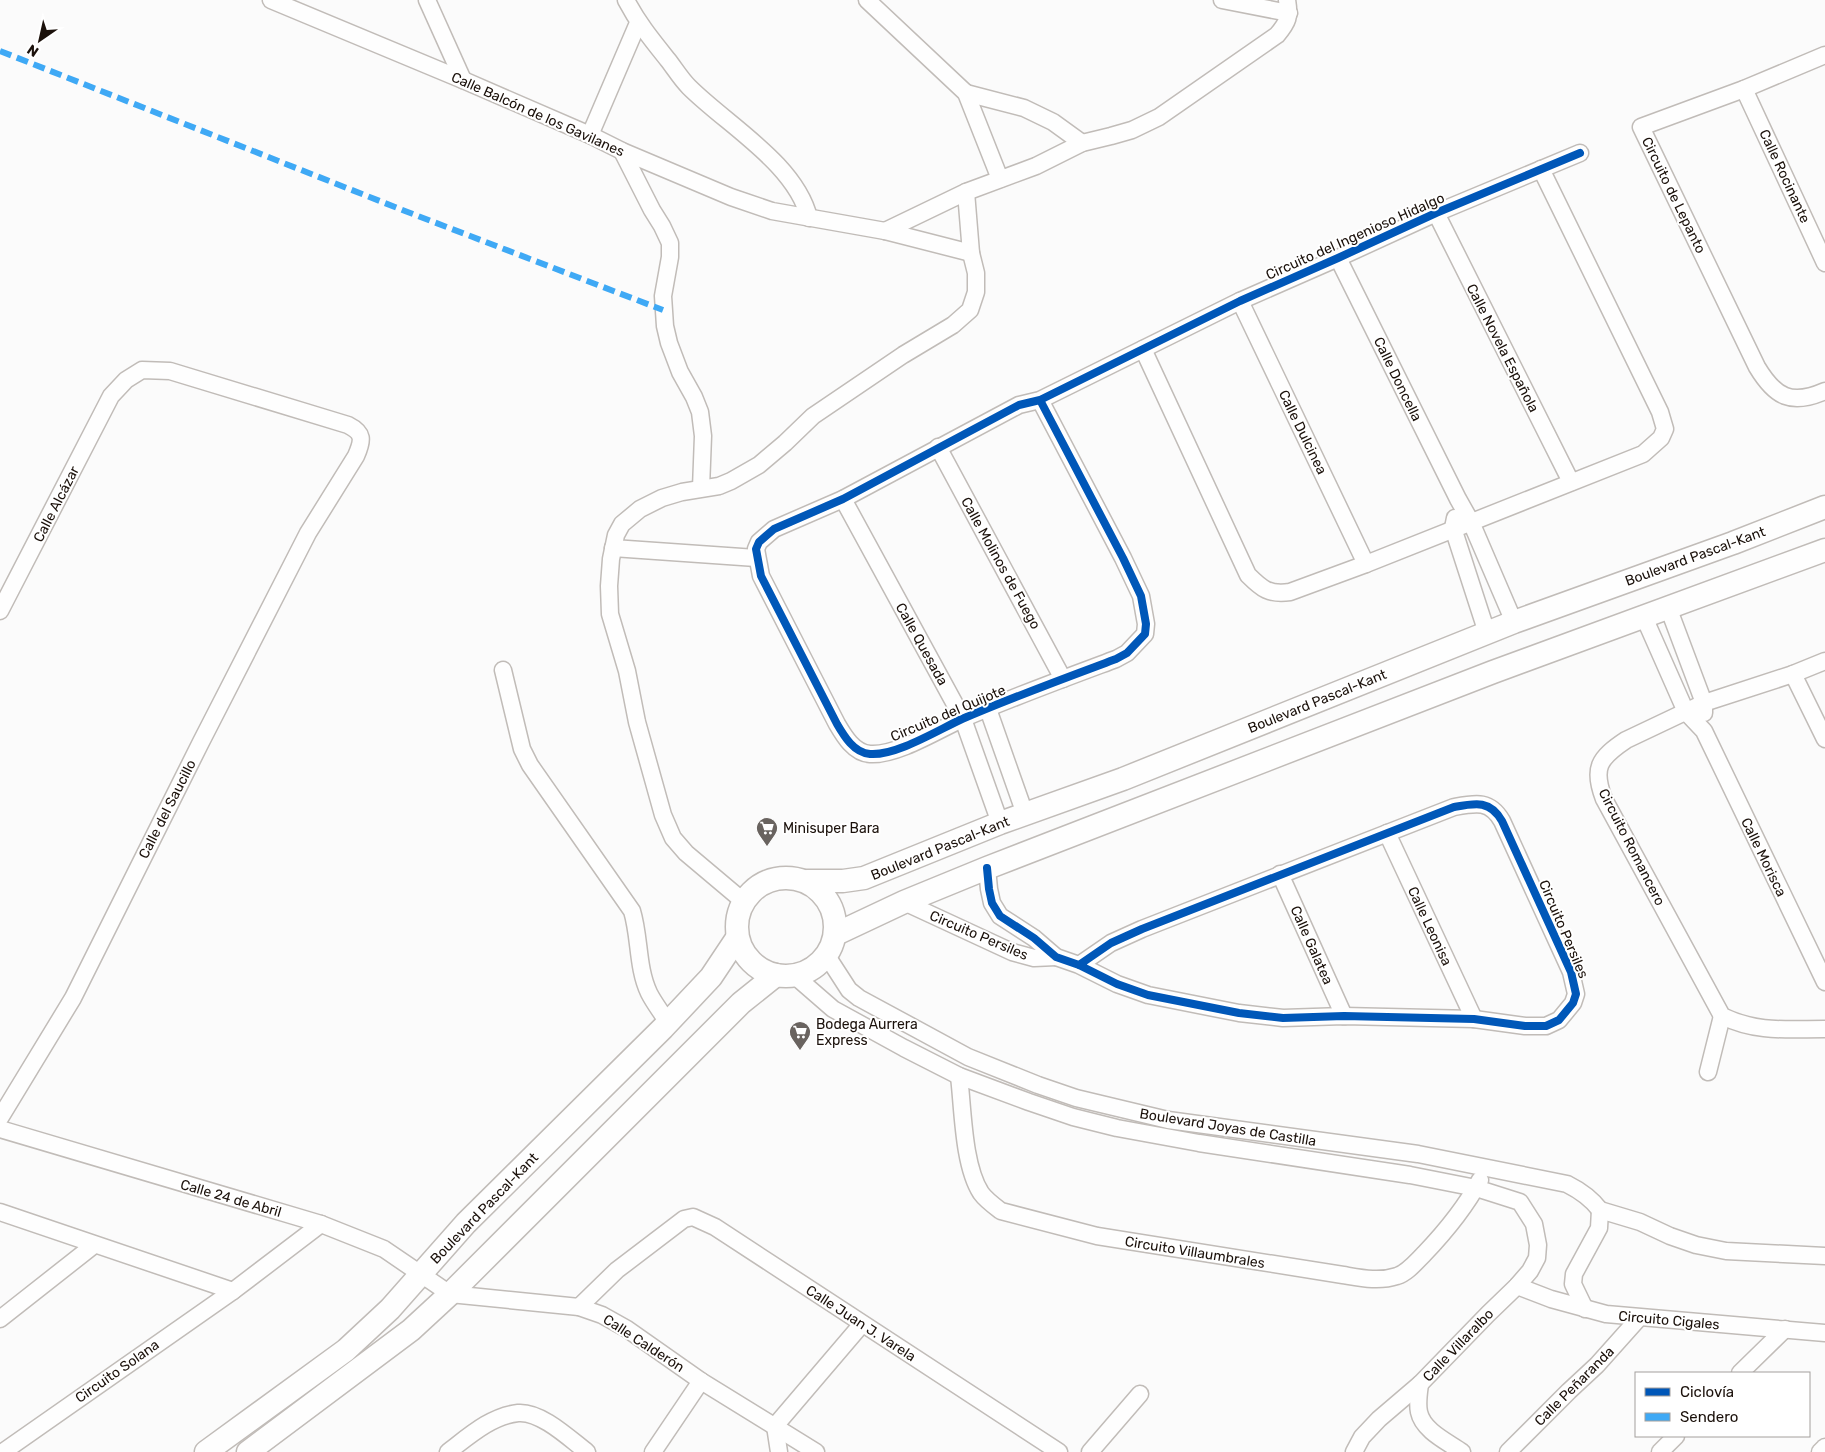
<svg xmlns="http://www.w3.org/2000/svg" width="1825" height="1452" viewBox="0 0 1825 1452" font-family="Rubik,sans-serif">
<style>
.lines{fill:none;stroke-linecap:round;stroke-linejoin:round}
.street-casing{stroke:#c1bcb8;stroke-width:19}
.secondary-casing{stroke:#c1bcb8;stroke-width:25}
.street{stroke:#fefefe;stroke-width:16}
.secondary{stroke:#fefefe;stroke-width:22}
.quiet{stroke:#3fa9f5;stroke-width:6;stroke-dasharray:12 6;stroke-linecap:butt}
.cycleway-casing{stroke:#fff;stroke-width:11}
.cycleway{stroke:#0057b8;stroke-width:8}
.labels{text-anchor:middle;stroke-width:4;stroke-linejoin:round;paint-order:stroke}
.street-label{font-size:14px;fill:#1b110b;stroke:#fff}
.poi-label{font-size:14px;fill:#1b110b;stroke:#fff;text-anchor:start}
</style>
<rect width="100%" height="100%" fill="#fbfbfb"/>
<g class="lines">
<g class="street-casing">
<g id="street">
<polyline points="271,0 463,80 590,135 622,151 731,197 772,211 885,231 971,253"/>
<polyline points="427,0 463,80"/>
<path d="M 626,0 C 638,23 652,40 668,60 C 675,69 681,79 689,87 C 727,125 796,164 809,218"/>
<polyline points="867,0 966,93 1000,179"/>
<polyline points="1222,0 1289,13"/>
<path d="M 1825,55 L 1744,89 L 1641,127 L 1757,367 C 1775,397 1791,406 1825,391"/>
<polyline points="1744,89 1825,263"/>
<polyline points="966,93 1024,108 1053,122 1082,143"/>
<polyline points="590,135 638,23"/>
<polyline points="622,151 652,210 662,226 670,243 670,257 663,296 665,326 669,343 680,372 694,397 700,412 703,436 701,488"/>
<polyline points="1436,213 1571,482"/>
<path d="M 885,231 L 966,192 L 1036,166 L 1082,143 L 1111,136 L 1132,130 L 1159,117 L 1277,35 C 1288,22 1290,17 1287,0"/>
<polyline points="1338,258 1458,499 1471,522 1514,622"/>
<polyline points="1240,301 1366,564"/>
<path d="M 1143,349 L 1248,575 C 1262,589 1269,595 1290,592 L 1366,564 L 1643,454 L 1661,438 L 1665,429 L 1660,412 L 1541,169"/>
<path d="M 1040,400 L 1123,558 L 1141,596 L 1146,624 L 1145,634 L 1127,653 L 1116,659 C 1065,678 1013,697 962,719 C 938,730 896,756 870,754 C 854,753 844,736 837,724 L 761,576 L 756,549 L 759,542 L 774,529 L 843,499 L 1019,405 L 1040,400 L 1240,301 L 1338,258 L 1436,213 L 1580,153"/>
<polyline points="938,447 1063,679"/>
<polyline points="843,499 963,719 1000,823"/>
<polyline points="1455,518 1453,528 1487,633"/>
<polyline points="613,548 756,558"/>
<polyline points="1668,607 1704,703 1704,713"/>
<path d="M 0,611 L 111,396 L 126,380 L 142,370 L 170,371 L 348,425 C 364,433 363,440 356,456 L 308,533 L 201,742 L 73,998 L 0,1118"/>
<polyline points="1644,617 1686,712 1704,731 1825,982"/>
<path d="M 1825,661 L 1793,674 L 1704,703 L 1626,740 C 1599,758 1592,768 1604,799 L 1722,1016 C 1757,1033 1787,1029 1825,1029"/>
<path d="M 503,670 L 522,749 L 530,765 L 632,911 C 640,937 637,968 649,993 C 654,1003 662,1013 668,1023"/>
<polyline points="1793,674 1825,739"/>
<polyline points="988,709 1025,814"/>
<polyline points="1387,833 1474,1019"/>
<path d="M 987,868 L 989,889 L 992,903 L 1000,916 L 1034,938 L 1056,957 L 1079,965 L 1117,984 L 1148,995 L 1239,1013 L 1283,1018 L 1344,1016 L 1474,1019 L 1525,1026 L 1546,1026 L 1559,1020 L 1573,1003 L 1576,994 L 1571,972 L 1502,821 C 1490,800 1476,803 1454,807 L 1142,929 L 1111,943 L 1079,965"/>
<polyline points="1280,874 1344,1016"/>
<polyline points="743,901 686,853 673,838 663,815 637,722 627,671 610,614 609,586 611,559 616,535 622,524 640,509 662,498 682,492 719,486 731,481 759,465 785,443 813,416 903,355 953,325 970,310 976,292 976,273 971,253 966,192"/>
<polyline points="904,902 1012,952 1034,958 1056,957"/>
<path d="M 827,956 L 849,990 L 859,998 L 968,1057 L 1038,1085 L 1076,1098 L 1168,1120 L 1418,1154 L 1567,1184 C 1581,1191 1591,1198 1600,1210"/>
<polyline points="795,976 833,1009 904,1048 959,1076 1029,1102 1073,1117 1117,1128 1199,1143 1410,1175 1476,1188 1520,1202 1534,1224 1538,1245 1537,1258 1530,1271 1517,1286 1488,1314 1420,1384 1379,1419 1362,1437 1354,1452"/>
<polyline points="1708,1072 1722,1016"/>
<path d="M 959,1076 C 963,1109 963,1165 981,1193 C 986,1200 993,1205 1001,1211 L 1097,1236 L 1343,1275 C 1361,1278 1379,1282 1397,1276 C 1407,1273 1416,1262 1424,1254 C 1446,1231 1465,1208 1480,1180"/>
<polyline points="0,1129 321,1224 384,1249 450,1294 579,1307 602,1315 627,1329 701,1381 816,1452"/>
<polyline points="1600,1210 1640,1222 1670,1236 1696,1245 1726,1251 1825,1256"/>
<polyline points="0,1212 233,1291"/>
<polyline points="1517,1286 1551,1299 1606,1314 1825,1333"/>
<polyline points="579,1307 617,1270 684,1219 693,1217 715,1227 1059,1452"/>
<polyline points="1585,1309 1573,1284 1574,1274 1599,1228 1600,1210"/>
<polyline points="0,1319 94,1245"/>
<polyline points="1740,1373 1785,1329"/>
<path d="M 1420,1384 C 1419,1392 1417,1403 1419,1412 C 1423,1431 1448,1442 1462,1452"/>
<polyline points="3,1452 233,1291 321,1224"/>
<path d="M 448,1452 C 469,1436 491,1416 518,1413 C 541,1411 570,1439 587,1452"/>
<polyline points="653,1452 701,1381"/>
<polyline points="779,1452 775,1426 862,1324"/>
<polyline points="1090,1452 1140,1394"/>
<polyline points="1508,1452 1569,1391 1597,1365 1639,1318"/>
<polyline points="1660,1452 1676,1436"/>
<polyline points="1820,1452 1825,1447"/>
</g>
</g>
<g class="secondary-casing">
<g id="secondary">
<circle cx="786" cy="927" r="49"/>
<polyline points="807,881 843,881 864,878 1000,823 1123,779 1514,622 1733,543 1825,507"/>
<polyline points="836,934 904,902 987,868 1493,672 1825,550"/>
<polyline points="206,1452 346,1350 390,1309 466,1223 663,1028 711,977 737,938"/>
<polyline points="248,1452 411,1330 450,1294 741,1003 776,975"/>
</g>
</g>
<use href="#street" class="street"/>
<use href="#secondary" class="secondary"/>
<polyline class="quiet" points="0,51 405,211 663,310"/>
<g class="cycleway-casing">
<g id="cycleway">
<path d="M 1040,400 L 1123,558 L 1141,596 L 1146,624 L 1145,634 L 1127,653 L 1116,659 C 1065,678 1013,697 962,719 C 938,730 896,756 870,754 C 854,753 844,736 837,724 L 761,576 L 756,549 L 759,542 L 774,529 L 843,499 L 1019,405 L 1040,400 L 1240,301 L 1338,258 L 1436,213 L 1580,153"/>
<path d="M 987,868 L 989,889 L 992,903 L 1000,916 L 1034,938 L 1056,957 L 1079,965 L 1117,984 L 1148,995 L 1239,1013 L 1283,1018 L 1344,1016 L 1474,1019 L 1525,1026 L 1546,1026 L 1559,1020 L 1573,1003 L 1576,994 L 1571,972 L 1502,821 C 1490,800 1476,803 1454,807 L 1142,929 L 1111,943 L 1079,965"/>
</g>
</g>
<use href="#cycleway" class="cycleway"/>
</g>
<defs>
<g id="supermarket-pin" transform="scale(1.125)"><path d="M0 17L-7.5 6A9.5 9.5 0 1 1 7.5 6Z" fill="#69635f" stroke="#fff"/><path d="M-6-5.5h2.5l.6 2H6L4.5 2H-2.5L-4.4-4H-6ZM-1.5 3.2a1.3 1.3 0 1 0 .1 0ZM3 3.2a1.3 1.3 0 1 0 .1 0Z" fill="#fff"/></g>
</defs>
<g fill-rule="evenodd">
<use href="#supermarket-pin" x="767" y="828"/>
<use href="#supermarket-pin" x="800" y="1032"/>
</g>
<g class="labels">
<g class="street-label">
<text transform="translate(538 114) rotate(24)" y="5">Calle Balcón de los Gavilanes</text>
<text transform="translate(1785 176) rotate(65)" y="5">Calle Rocinante</text>
<text transform="translate(1674 195) rotate(64)" y="5">Circuito de Lepanto</text>
<text transform="translate(1355 236) rotate(-24)" y="5">Circuito del Ingenioso Hidalgo</text>
<text transform="translate(1503 348) rotate(63)" y="5">Calle Novela Española</text>
<text transform="translate(1398 379) rotate(64)" y="5">Calle Doncella</text>
<text transform="translate(1303 432) rotate(64)" y="5">Calle Dulcinea</text>
<text transform="translate(56 504) rotate(-63)" y="5">Calle Alcázar</text>
<text transform="translate(1695 556) rotate(-20)" y="5">Boulevard Pascal-Kant</text>
<text transform="translate(1001 563) rotate(61)" y="5">Calle Molinos de Fuego</text>
<text transform="translate(922 644) rotate(61)" y="5">Calle Quesada</text>
<text transform="translate(1317 701) rotate(-22)" y="5">Boulevard Pascal-Kant</text>
<text transform="translate(948 713) rotate(-23)" y="5">Circuito del Quijote</text>
<text transform="translate(167 809) rotate(-63)" y="5">Calle del Saucillo</text>
<text transform="translate(1632 847) rotate(63)" y="5">Circuito Romancero</text>
<text transform="translate(940 848) rotate(-22)" y="5">Boulevard Pascal-Kant</text>
<text transform="translate(1764 857) rotate(64)" y="5">Calle Morisca</text>
<text transform="translate(1430 926) rotate(65)" y="5">Calle Leonisa</text>
<text transform="translate(1564 929) rotate(67)" y="5">Circuito Persiles</text>
<text transform="translate(979 935) rotate(23)" y="5">Circuito Persiles</text>
<text transform="translate(1312 945) rotate(66)" y="5">Calle Galatea</text>
<text transform="translate(1228 1127) rotate(9)" y="5">Boulevard Joyas de Castilla</text>
<text transform="translate(231 1198) rotate(16)" y="5">Calle 24 de Abril</text>
<text transform="translate(484 1208) rotate(-46)" y="5">Boulevard Pascal-Kant</text>
<text transform="translate(1195 1252) rotate(9)" y="5">Circuito Villaumbrales</text>
<text transform="translate(1669 1320) rotate(5)" y="5">Circuito Cigales</text>
<text transform="translate(861 1323) rotate(33)" y="5">Calle Juan J. Varela</text>
<text transform="translate(644 1343) rotate(33)" y="5">Calle Calderón</text>
<text transform="translate(1458 1345) rotate(-46)" y="5">Calle Villaralbo</text>
<text transform="translate(117 1371) rotate(-35)" y="5">Circuito Solana</text>
<text transform="translate(1574 1386) rotate(-45)" y="5">Calle Peñaranda</text>
</g>
<g class="poi-label">
<text x="783" y="833">Minisuper Bara</text>
<text x="816" y="1029">Bodega Aurrera<tspan x="816" dy="16">Express</tspan></text>
</g>
</g>
<rect x="1635" y="1372" width="175" height="65" fill="#ffffff" stroke="#a4a09d"/>
<rect x="1645" y="1388" width="25" height="8" fill="#0057b8" stroke="#a4a09d"/>
<text x="1680" y="1397" font-size="15" fill="#1b110b">Ciclovía</text>
<rect x="1645" y="1413" width="25" height="8" fill="#3fa9f5" stroke="#a4a09d"/>
<text x="1680" y="1422" font-size="15" fill="#1b110b">Sendero</text>
<g transform="translate(40 40) rotate(214)" stroke="#ffffff" stroke-width="4" paint-order="stroke">
<path d="M0-4L9 19L0 12L-9 19Z" fill="#1b110b"/>
<text y="-8" font-size="14" font-weight="bold" text-anchor="middle" fill="#1b110b">N</text>
</g>
</svg>
